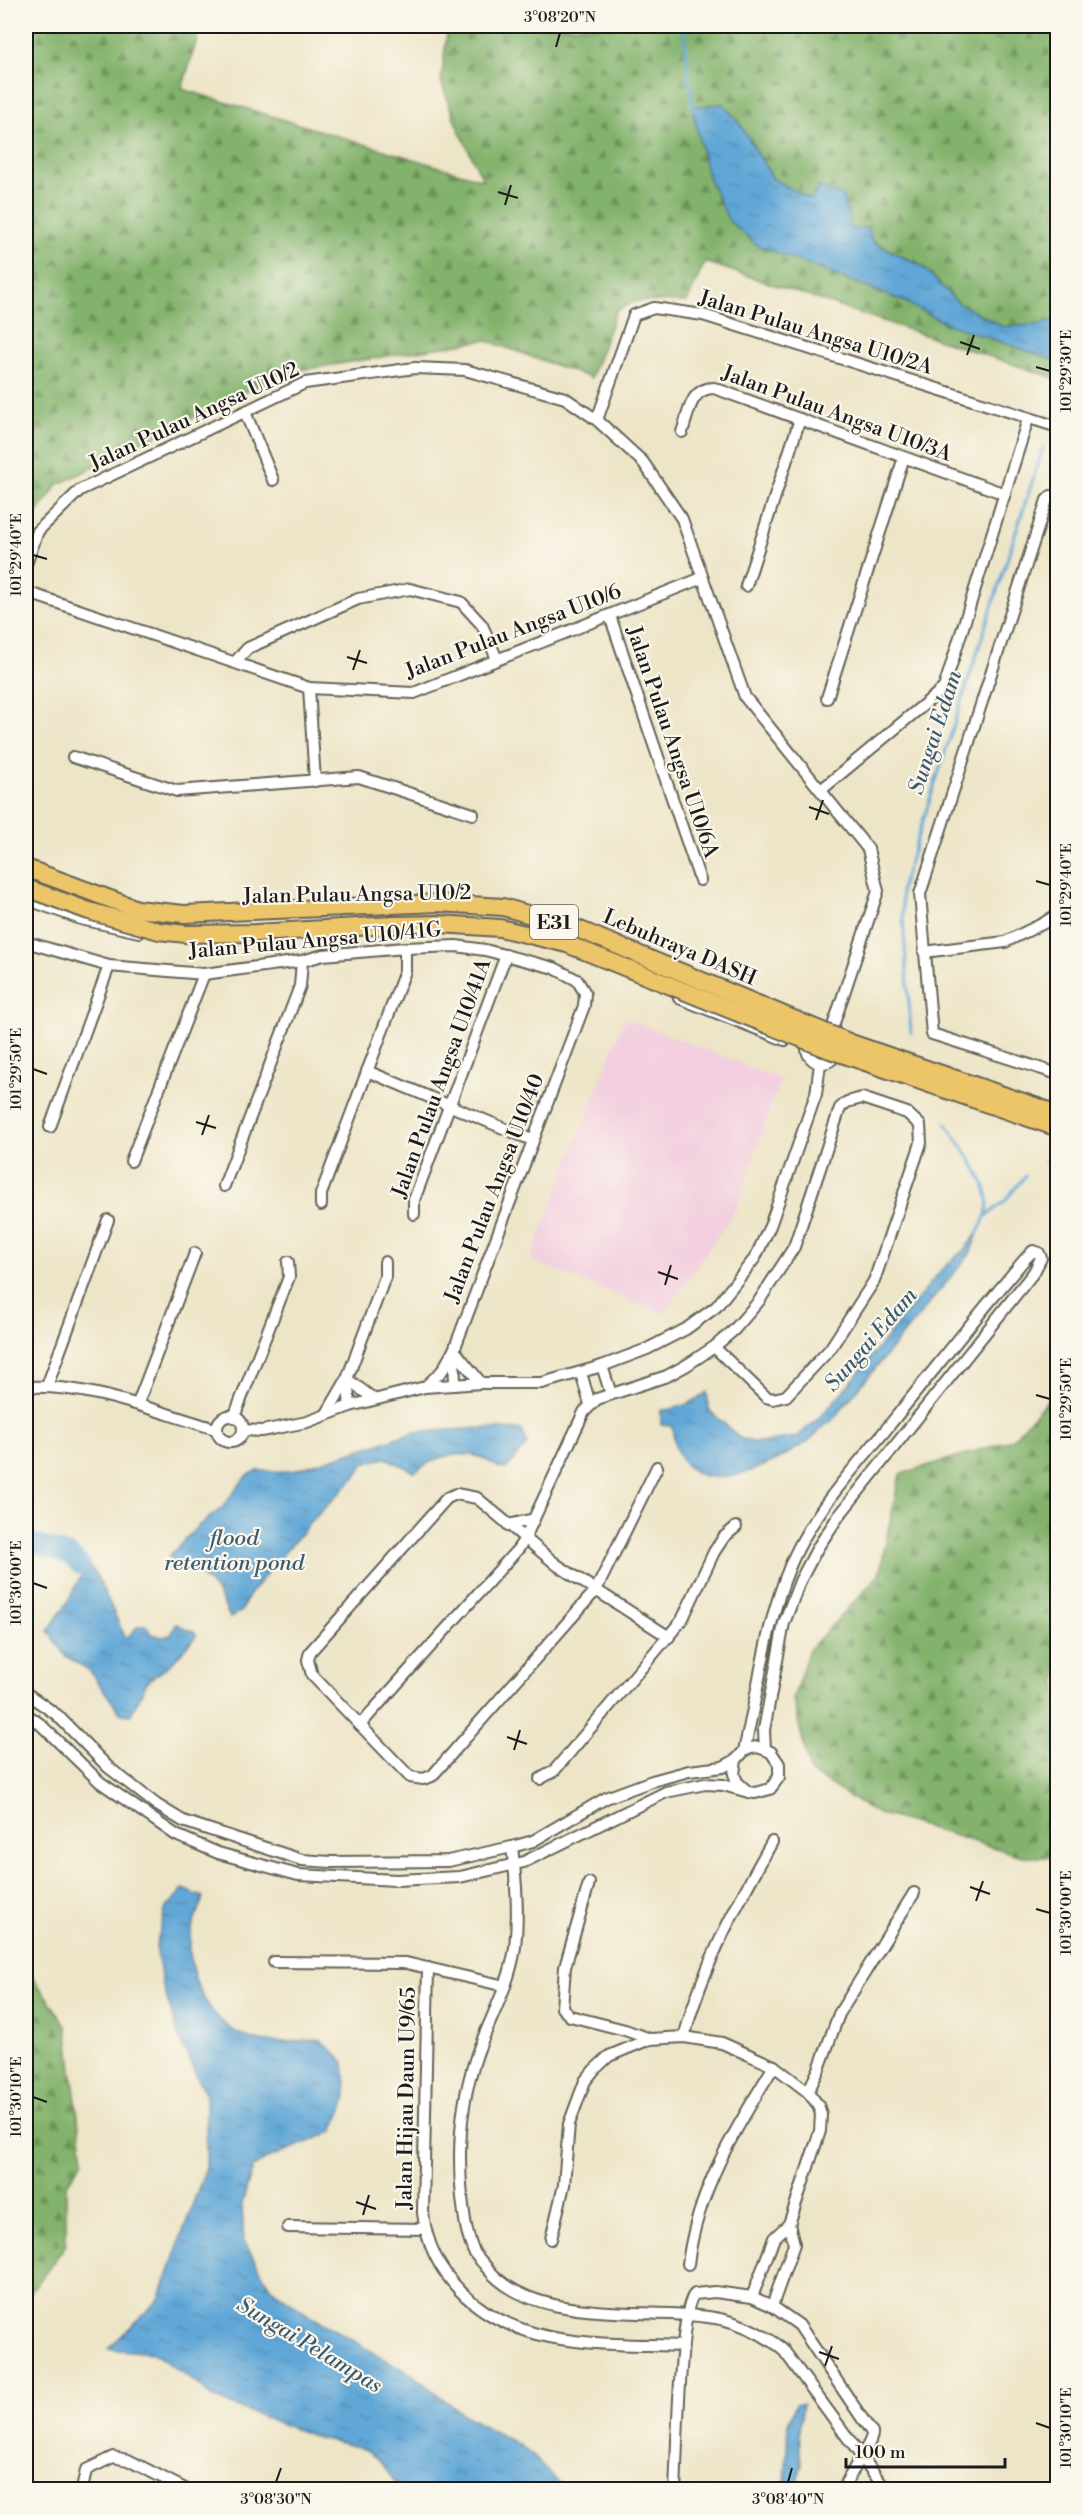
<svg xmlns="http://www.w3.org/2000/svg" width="1083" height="2515" viewBox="0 0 1083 2515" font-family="'Libre Bodoni',serif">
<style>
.built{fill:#f3cfdf}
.forest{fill:url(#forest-firs);stroke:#506744;stroke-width:1.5}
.water{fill:url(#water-ripples);stroke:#3e627a;stroke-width:1.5}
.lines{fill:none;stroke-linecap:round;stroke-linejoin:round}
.stream{stroke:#61a7d7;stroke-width:3}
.river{stroke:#61a7d7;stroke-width:20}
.minor-casing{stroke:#656258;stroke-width:14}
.minor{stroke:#fff;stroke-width:10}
.highway-bridge-casing{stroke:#656258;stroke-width:20;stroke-linecap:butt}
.highway-bridge{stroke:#edc569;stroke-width:16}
.ticks{fill:none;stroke:#1c1c1c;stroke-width:2}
.labels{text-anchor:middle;stroke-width:4.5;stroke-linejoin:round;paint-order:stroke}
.shield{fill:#fbf7ec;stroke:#5f5e5a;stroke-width:1.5}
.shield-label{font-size:20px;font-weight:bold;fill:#1c1c1c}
.street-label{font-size:21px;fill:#1c1c1c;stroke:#fbf7ec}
.water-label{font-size:22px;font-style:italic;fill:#3b5b70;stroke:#fbf7ec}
.neatline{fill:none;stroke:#1c1c1c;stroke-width:2}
.ticks-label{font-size:15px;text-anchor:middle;fill:#1c1c1c}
</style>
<defs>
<pattern id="forest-firs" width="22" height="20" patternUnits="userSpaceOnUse" patternTransform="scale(1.5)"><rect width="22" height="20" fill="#83b26c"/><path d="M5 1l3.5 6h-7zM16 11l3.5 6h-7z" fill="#6a9058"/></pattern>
<pattern id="water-ripples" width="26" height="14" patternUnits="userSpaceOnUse" patternTransform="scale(1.5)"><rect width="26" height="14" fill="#61a7d7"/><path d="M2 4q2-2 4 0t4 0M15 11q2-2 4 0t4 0" fill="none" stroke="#4f87ae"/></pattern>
</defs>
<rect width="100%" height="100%" fill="#fbf7ec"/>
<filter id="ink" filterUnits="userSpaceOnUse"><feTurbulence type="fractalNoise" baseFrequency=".0167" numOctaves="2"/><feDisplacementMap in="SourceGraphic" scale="12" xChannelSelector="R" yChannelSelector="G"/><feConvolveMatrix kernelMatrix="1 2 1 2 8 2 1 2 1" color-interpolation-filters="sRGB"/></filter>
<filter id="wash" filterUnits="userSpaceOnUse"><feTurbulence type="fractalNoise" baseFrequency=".008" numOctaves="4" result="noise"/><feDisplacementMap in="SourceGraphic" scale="24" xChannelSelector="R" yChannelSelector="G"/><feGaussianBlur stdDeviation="1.35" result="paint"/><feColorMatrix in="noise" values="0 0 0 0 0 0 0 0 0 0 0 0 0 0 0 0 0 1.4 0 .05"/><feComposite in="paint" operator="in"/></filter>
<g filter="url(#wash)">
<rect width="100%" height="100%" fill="#ede5c7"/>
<polygon class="built" points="625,1018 780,1079 738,1206 664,1314 530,1260"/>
<g class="forest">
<polygon points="26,26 201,26 182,89 483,180 454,119 441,81 448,26 1057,26 1057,320 1037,325 1003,327 958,303 922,266 852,231 811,200 773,179 738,121 723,104 692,107 901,300 945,323 1057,361 1057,379 705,262 687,302 636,301 616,311 591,378 485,340 284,373 57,485 26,530"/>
<polygon points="1057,1389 1057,1858 1022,1856 872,1811 810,1772 793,1698 809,1650 879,1575 900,1474 1012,1440"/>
<polygon points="26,1967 67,2027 83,2160 66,2185 66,2245 26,2299"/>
</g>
<g class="water">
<polygon points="723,104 738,121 773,179 811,200 819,187 843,196 852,230 868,227 872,242 922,266 958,303 1003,327 1037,325 1057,320 1057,361 945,323 901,300 757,245 729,221 708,177 692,107"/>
<path d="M 979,1231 L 970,1254 L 831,1422 L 827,1422 C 820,1429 813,1439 804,1444 C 770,1465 699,1505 676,1449 C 674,1442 673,1433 672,1426 L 661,1425 L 661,1410 C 679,1409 693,1403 707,1392 L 709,1410 L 740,1438 L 752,1442 L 766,1442 L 796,1437 L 818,1419 L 847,1387 L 942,1269 L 965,1249 Z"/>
<path d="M 482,1428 L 522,1430 L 527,1444 L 506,1469 C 495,1469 489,1460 480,1457 C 457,1450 433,1458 415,1472 L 386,1458 L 364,1463 L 356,1476 L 309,1524 L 262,1579 L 246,1600 L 242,1611 L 230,1618 C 214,1582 209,1580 176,1561 L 171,1569 L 169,1556 L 198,1526 L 222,1508 L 246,1476 L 257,1471 L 293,1471 L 414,1432 Z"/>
<polygon points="58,1545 85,1560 96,1574 126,1639 137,1627 146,1625 151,1634 162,1637 171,1635 176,1624 196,1633 196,1636 173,1662 147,1682 131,1715 121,1714 89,1670 65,1656 48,1631 67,1603 83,1572 57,1554"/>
<path d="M 183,1889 L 203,1897 C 199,1911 190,1927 190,1941 C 188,1984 215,2033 261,2041 C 280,2044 302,2040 321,2040 L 344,2062 L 347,2097 L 333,2132 L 268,2158 L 253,2167 L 242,2204 L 244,2241 L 270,2287 L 307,2314 L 413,2375 L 464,2415 L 519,2445 L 534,2457 L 565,2489 L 400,2489 L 378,2459 L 359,2447 L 318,2438 L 211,2397 L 202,2387 L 153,2353 L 108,2349 L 159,2299 L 206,2167 L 206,2095 L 180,2041 L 162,1982 L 156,1946 L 165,1910 Z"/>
<polygon points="796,2404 803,2404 799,2431 801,2464 798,2489 785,2489 788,2423"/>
</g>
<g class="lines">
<g class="stream">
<polyline points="683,26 693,110"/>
<polyline points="911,1033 901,889 1043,448"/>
<path d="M 946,1123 C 959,1143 988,1179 988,1202 C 988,1214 982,1224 977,1234"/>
<polyline points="1045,1162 1058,1155"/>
<polyline points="985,1217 1004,1202 1025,1176"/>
</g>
<polyline class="river" points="26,1541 69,1555 80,1565"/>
</g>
</g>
<g filter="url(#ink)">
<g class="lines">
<g class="minor-casing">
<g id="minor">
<polyline points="245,412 273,480"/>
<polyline points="597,420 634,315 654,308 703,315 1058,427"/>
<path d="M 682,432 C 689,413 690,388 714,388 L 1005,494"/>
<polyline points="1058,496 1051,496 1047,500 920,894 932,1034 1058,1074"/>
<polyline points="26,564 38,531 80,490 305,383 415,368 465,370 565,398 597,420 643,462 682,519 745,697 868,849 878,891 830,1035"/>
<polyline points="746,586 800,419"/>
<polyline points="26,592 309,688 414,693 702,578"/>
<polyline points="610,616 700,880"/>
<polyline points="235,662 248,648 358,599 410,589 461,602 482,625 497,659"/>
<polyline points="309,688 315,781"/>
<polyline points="827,698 904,457"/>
<polyline points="73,757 177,791 359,777 473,814"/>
<polyline points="821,790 944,688 1028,419"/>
<polyline points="26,899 81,919 139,932"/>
<polyline points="26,942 109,966 204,974 302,961 323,955 405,948 456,946 485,950 554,968 577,980 585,993 584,1006 454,1350 455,1385"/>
<polyline points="924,952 1005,942 1044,923 1058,914"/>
<polyline points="679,998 785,1040"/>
<circle cx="822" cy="1048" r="15"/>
<polyline points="367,1071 532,1140"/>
<polyline points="50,1127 109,966"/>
<polyline points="131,1161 204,974"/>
<polyline points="224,1186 300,986 302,961"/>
<polyline points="321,1205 321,1194 405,971 405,948"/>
<polyline points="414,1214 414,1200 506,955"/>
<polyline points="602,1366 611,1394"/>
<polyline points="581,1373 590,1404"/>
<polyline points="47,1386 108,1220"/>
<path d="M 26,1387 C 92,1384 153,1411 216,1429"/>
<polyline points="425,1387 442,1371 454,1350 481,1383"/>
<polyline points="138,1403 195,1253"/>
<polyline points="350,1406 347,1379 385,1277 385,1262"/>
<polyline points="326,1415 347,1379 374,1399"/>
<circle cx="230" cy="1429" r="13"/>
<polyline points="234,1417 289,1277 288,1262"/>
<polyline points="243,1430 262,1431 307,1422 350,1406 425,1387 481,1383 542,1383 602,1366 647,1349 686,1329 716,1307 755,1258 770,1226 816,1094 820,1064"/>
<polyline points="657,1467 596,1590 432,1776 423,1779 410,1777 312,1675 308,1660 310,1652 447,1498 456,1494 477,1498 557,1565 669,1637"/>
<polyline points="508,1525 534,1519"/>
<polyline points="26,1693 57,1715 108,1767 157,1805 183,1821 302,1860 331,1862 448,1861 512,1847 533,1841 606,1798 652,1781 689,1771 723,1767 736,1760 744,1751 751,1748 758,1747 771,1752 779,1764 779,1777 770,1789 755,1793 748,1792 737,1782 734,1774 736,1760"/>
<polyline points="26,1714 40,1724 100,1782 176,1835 218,1853 298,1875 396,1880 460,1877 524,1862 666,1792 705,1784 723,1785 745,1791"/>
<polyline points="360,1725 518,1549 524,1540 584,1412 597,1399 667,1376 687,1365 714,1347 734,1330 759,1301 794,1247 840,1108 847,1102 862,1098 907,1113 920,1125 921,1143 874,1281 830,1349 786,1396 773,1399 766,1397 714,1347"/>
<path d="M 744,1751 C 759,1688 765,1626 790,1566 C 811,1515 850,1473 884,1432 C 930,1374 977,1316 1025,1259 L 1033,1251 L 1039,1253 L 1041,1258 L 1034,1272 L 838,1517 L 818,1547 L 800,1581 L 784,1623 L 764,1730 L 765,1749"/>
<polyline points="540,1779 554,1771 682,1620 714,1552 724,1537 736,1527"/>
<path d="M 512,1847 C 516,1880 519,1913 515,1947 C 510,1985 490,2018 477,2054 C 461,2100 457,2148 462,2197 C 464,2215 466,2233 473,2250 C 476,2257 483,2262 487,2268 C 538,2330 655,2304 725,2320 C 746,2325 765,2336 782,2348 L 886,2490"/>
<polyline points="589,1883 565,1967 562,2008 570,2016 625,2030 650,2039"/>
<polyline points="274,1962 406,1963 505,1986"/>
<path d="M 428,1968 L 423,2213 C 430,2275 477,2318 537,2334 C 580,2346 637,2344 682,2346"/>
<path d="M 684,2037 C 704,1963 735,1908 772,1842"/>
<polyline points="808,2092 819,2069 839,2014 914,1893"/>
<polyline points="288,2227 425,2229"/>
<polyline points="551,2239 564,2185 569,2124 585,2081 594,2070 609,2056 650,2039 684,2037 722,2043 774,2066 808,2092 818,2105 821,2114 820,2131 789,2224 774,2238 752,2297"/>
<path d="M 688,2264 C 697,2190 736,2128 774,2066"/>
<polyline points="772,2306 794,2244 789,2224"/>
<polyline points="82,2490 86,2470 113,2457 128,2460 187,2490"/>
<path d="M 675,2490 C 677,2461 679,2305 695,2294 L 715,2292 L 752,2297 L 772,2306 L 799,2325 L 872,2433 C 873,2444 848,2473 844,2490"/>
</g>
</g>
<use href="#minor" class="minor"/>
<g class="highway-bridge-casing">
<g id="highway-bridge">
<polyline points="26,868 137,909 184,914 438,903 503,907 573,927 851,1043 1058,1114"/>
<polyline points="26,888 89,911 159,931 186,934 256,933 391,925 440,924 500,928 567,944 830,1050 1058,1128"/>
</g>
</g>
<use href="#highway-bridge" class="highway-bridge"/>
</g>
</g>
<path class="ticks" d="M 556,47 L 560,33M 498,192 L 518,198M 505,205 L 511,185M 960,342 L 980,349M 967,355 L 974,335M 1036,367 L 1050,371M 33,555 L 47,559M 347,657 L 367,663M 353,670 L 360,650M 809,807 L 829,814M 816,820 L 823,800M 1036,881 L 1050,885M 33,1069 L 47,1074M 196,1122 L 216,1128M 202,1135 L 209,1115M 658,1272 L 678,1279M 665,1285 L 671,1265M 1036,1395 L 1050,1399M 33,1583 L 47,1588M 507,1737 L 527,1744M 514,1750 L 520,1730M 970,1887 L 990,1894M 976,1901 L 983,1881M 1036,1909 L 1050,1913M 33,2097 L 47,2102M 356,2202 L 376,2209M 363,2215 L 369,2195M 819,2352 L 839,2359M 825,2366 L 832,2346M 1036,2423 L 1050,2428M 276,2482 L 281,2468M 788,2482 L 792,2468"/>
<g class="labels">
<rect class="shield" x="530" y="905" width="48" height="34" rx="4.5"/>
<g class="shield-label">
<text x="554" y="929">E31</text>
</g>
<g class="street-label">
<text transform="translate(816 332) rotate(17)" y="7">Jalan Pulau Angsa U10/2A</text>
<text transform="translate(837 413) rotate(20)" y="7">Jalan Pulau Angsa U10/3A</text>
<text transform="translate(194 416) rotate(-25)" y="7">Jalan Pulau Angsa U10/2</text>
<text transform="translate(513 631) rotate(-21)" y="7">Jalan Pulau Angsa U10/6</text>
<text transform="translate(673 742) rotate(71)" y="7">Jalan Pulau Angsa U10/6A</text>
<text transform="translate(357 894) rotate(-1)" y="7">Jalan Pulau Angsa U10/2</text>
<text transform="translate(315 940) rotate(-5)" y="7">Jalan Pulau Angsa U10/41G</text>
<text transform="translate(680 947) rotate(23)" y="7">Lebuhraya DASH</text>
<text transform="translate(441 1078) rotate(-70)" y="7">Jalan Pulau Angsa U10/41A</text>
<text transform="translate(494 1188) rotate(-69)" y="7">Jalan Pulau Angsa U10/40</text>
<text transform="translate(406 2098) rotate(-89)" y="7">Jalan Hijau Daun U9/65</text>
</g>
<g class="water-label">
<text transform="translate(934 732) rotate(-72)" y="8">Sungai Edam</text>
<text transform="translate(870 1339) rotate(-49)" y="8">Sungai Edam</text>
<text x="234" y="1545">flood<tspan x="234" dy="25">retention pond</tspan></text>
<text transform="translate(310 2344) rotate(31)" y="8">Sungai Pelampas</text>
</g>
</g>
<rect width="1083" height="2515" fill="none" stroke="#fbf7ec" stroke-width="66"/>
<path d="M846 2458v9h159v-9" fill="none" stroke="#1c1c1c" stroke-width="3"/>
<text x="855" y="2458" font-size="18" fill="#1c1c1c" stroke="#fbf7ec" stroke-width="4.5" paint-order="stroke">100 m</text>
<rect x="33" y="33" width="1017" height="2449" class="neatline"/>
<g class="ticks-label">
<text x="560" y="22">3°08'20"N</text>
<text transform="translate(1066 371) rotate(-90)" y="5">101°29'30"E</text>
<text transform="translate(16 555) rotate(-90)" y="5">101°29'40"E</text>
<text transform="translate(1066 885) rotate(-90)" y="5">101°29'40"E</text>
<text transform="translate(16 1069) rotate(-90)" y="5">101°29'50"E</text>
<text transform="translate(1066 1399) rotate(-90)" y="5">101°29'50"E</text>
<text transform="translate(16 1583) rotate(-90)" y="5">101°30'00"E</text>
<text transform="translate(1066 1913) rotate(-90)" y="5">101°30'00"E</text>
<text transform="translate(16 2097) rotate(-90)" y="5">101°30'10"E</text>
<text transform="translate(1066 2428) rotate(-90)" y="5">101°30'10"E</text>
<text x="276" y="2504">3°08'30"N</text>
<text x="788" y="2504">3°08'40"N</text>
</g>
</svg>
